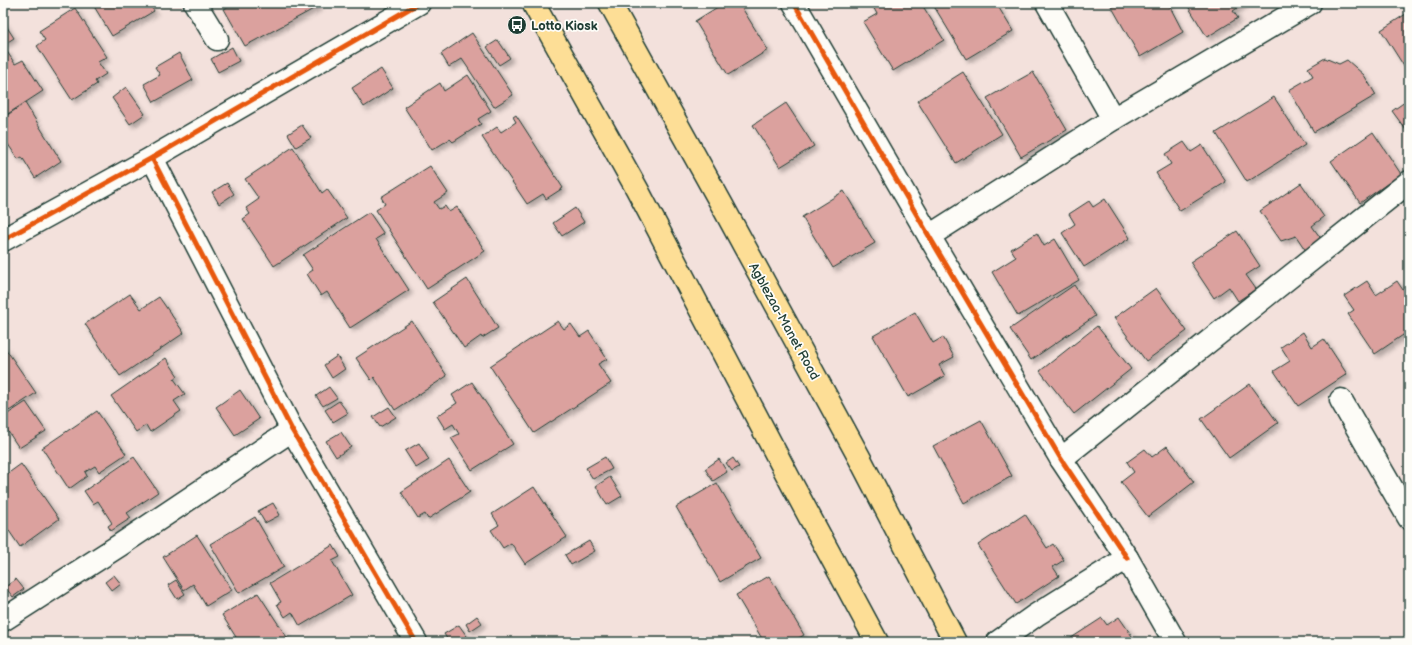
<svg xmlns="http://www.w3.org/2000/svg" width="1412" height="645" viewBox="0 0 1412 645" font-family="'Balsamiq Sans',sans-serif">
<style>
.building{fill:#dba19e;stroke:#1f3d34;filter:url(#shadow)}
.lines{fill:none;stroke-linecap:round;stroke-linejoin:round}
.minor-casing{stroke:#1f3d34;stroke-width:25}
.major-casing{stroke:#1f3d34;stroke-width:25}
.minor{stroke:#fdfcf7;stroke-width:22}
.major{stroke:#fdde96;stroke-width:22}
.cycleway-casing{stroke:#fdfcf7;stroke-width:8}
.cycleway{stroke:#e8590c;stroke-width:5}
.labels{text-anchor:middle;stroke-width:3.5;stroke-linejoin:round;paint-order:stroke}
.poi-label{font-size:13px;font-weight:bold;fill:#1f3d34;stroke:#fdfcf7;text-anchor:start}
.street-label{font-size:13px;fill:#1f3d34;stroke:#fdfcf7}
</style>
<defs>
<filter id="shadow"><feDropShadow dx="3.5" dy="3.5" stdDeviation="2" flood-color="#0004"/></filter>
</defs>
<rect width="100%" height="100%" fill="#f3e1dc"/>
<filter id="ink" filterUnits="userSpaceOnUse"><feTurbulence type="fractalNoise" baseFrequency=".025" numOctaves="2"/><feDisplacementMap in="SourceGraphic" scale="8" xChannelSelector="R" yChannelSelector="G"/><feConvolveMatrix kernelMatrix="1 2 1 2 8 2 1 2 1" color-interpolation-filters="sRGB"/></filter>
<g filter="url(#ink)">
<g class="building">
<polygon points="92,3 149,3 154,11 112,36"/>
<polygon points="236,3 317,3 319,6 245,46 224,9"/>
<polygon points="724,3 739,3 768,50 728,75 695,21"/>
<polygon points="871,3 921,3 944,40 893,71 863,22 877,14"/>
<polygon points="932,3 996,3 1013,31 966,59"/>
<polygon points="1111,3 1168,3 1183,32 1140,57 1110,4"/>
<polygon points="1186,3 1245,3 1233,11 1238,18 1207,37"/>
<polygon points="75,8 107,57 98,62 106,74 95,81 97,84 72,100 37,46 45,40 39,31"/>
<polygon points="1409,12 1409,70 1407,71 1381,30"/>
<polygon points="3,21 14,38 3,45"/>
<polygon points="472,33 513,95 494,107 462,59 449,67 441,54"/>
<polygon points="498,40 510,58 499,65 487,47"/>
<polygon points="232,47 239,61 218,72 211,59"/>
<polygon points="6,50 15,64 23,60 43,91 3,117 3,53"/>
<polygon points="179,53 193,80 154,102 144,84 160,75 155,67"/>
<polygon points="1325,58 1339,64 1347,60 1364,75 1376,95 1314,132 1289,90 1313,76 1308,68"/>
<polygon points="381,69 393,88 364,107 352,88"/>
<polygon points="963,72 1002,134 956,163 917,101"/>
<polygon points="1033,72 1067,130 1021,157 987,98"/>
<polygon points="468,75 491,111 478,119 481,124 453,142 450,139 432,150 404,107 440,83 444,91"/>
<polygon points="126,87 145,114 130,124 112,98"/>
<polygon points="1274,97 1305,145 1247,182 1216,133"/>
<polygon points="1409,99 1409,134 1392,111"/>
<polygon points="25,103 61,161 35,178 22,157 18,159 3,137 3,118"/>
<polygon points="786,103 814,146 780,167 753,125"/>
<polygon points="516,115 563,188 546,199 543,194 527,204 482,137 497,127 501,132 516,122 513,117"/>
<polygon points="302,125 311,138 296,147 288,134"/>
<polygon points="1373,132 1401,174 1360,203 1331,161"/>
<polygon points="1184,142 1191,152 1202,145 1226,182 1180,211 1156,173 1171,164 1165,154"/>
<polygon points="293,147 322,193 327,189 347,218 274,266 243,219 250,214 246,208 259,199 245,179"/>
<polygon points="430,166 448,193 434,202 439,209 445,206 449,212 457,207 485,251 427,289 376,210 385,204 381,197"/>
<polygon points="227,183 234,194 219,204 212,192"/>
<polygon points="1301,183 1324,217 1312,226 1322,240 1306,251 1296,236 1281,241 1260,211"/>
<polygon points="844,191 875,243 833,268 802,217"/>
<polygon points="1105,199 1130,238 1084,267 1062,233 1075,224 1069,214 1089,201 1093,207"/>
<polygon points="575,208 584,222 562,236 553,223"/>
<polygon points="369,212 384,234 376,239 409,290 350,328 327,292 321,296 307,274 313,270 303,255"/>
<polygon points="1237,231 1260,266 1246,275 1256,289 1238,301 1229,287 1214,298 1190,262"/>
<polygon points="1037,233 1044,246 1055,239 1079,280 1018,316 992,272 1016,257 1011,249"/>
<polygon points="467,279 498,328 482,338 481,336 464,348 433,302"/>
<polygon points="1367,281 1376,295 1397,281 1403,290 1409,286 1409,331 1375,354 1348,314 1354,310 1344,296"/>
<polygon points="1074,285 1095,316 1031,360 1010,329"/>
<polygon points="1156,288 1187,331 1146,361 1114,318"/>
<polygon points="130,294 141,309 159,297 184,333 120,376 85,324"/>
<polygon points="915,312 933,343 943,337 954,357 939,365 945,376 908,397 873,336"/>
<polygon points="412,321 447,376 395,410 374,377 371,380 356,358"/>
<polygon points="558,321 564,329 571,324 580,337 589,331 607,359 598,364 611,383 534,433 490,366"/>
<polygon points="1097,326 1131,369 1074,414 1040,371"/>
<polygon points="1303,332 1312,347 1324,339 1347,374 1298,406 1274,371 1290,361 1281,347"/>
<polygon points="3,345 36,393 9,411 3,403"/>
<polygon points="337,356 345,369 332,378 324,365"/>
<polygon points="166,358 178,376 174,379 185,394 174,401 181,411 150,432 146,425 136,432 111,396"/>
<polygon points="472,382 513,444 472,470 451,438 459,434 453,424 445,429 437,416 457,403 452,395"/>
<polygon points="1250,384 1278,423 1229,458 1201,419"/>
<polygon points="329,387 337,398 323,406 316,396"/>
<polygon points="240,390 259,419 235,435 216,407"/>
<polygon points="339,401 348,413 333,422 325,410"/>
<polygon points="26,402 46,431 19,448 3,424 3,417"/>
<polygon points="389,407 396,417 380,427 373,417"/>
<polygon points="97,411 126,454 99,472 95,466 85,472 87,476 69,489 42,448"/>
<polygon points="981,420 1012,476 964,503 933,446"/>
<polygon points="341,432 351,447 336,457 326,441"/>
<polygon points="419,443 429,460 416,468 405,451"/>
<polygon points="1167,446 1194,482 1148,517 1121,482 1134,472 1127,462 1145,449 1152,457"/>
<polygon points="134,457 158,492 127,513 131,518 111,531 108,526 112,523 98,501 93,504 84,491"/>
<polygon points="605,457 612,469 593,479 586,468"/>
<polygon points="733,458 739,467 732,471 726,463"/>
<polygon points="719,459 727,472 713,481 705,469"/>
<polygon points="449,460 470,492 428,519 425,514 418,518 401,492"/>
<polygon points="21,464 59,519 20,547 3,522 3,477"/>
<polygon points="610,477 622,496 607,505 596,486"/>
<polygon points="717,483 761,558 720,582 676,507"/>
<polygon points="534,487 567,537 525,564 511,543 503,548 491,530 499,525 492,514"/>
<polygon points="273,503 280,515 265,523 258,511"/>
<polygon points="1025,514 1047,548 1053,544 1064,560 1053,567 1059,576 1016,604 978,545"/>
<polygon points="255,517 284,567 239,593 210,544"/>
<polygon points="197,535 232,590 206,606 193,584 184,590 163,557"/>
<polygon points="589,541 595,551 571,565 565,555"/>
<polygon points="333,545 340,557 332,561 352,595 300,626 292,612 285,617 277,604 281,602 270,583"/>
<polygon points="114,575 121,584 112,591 105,582"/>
<polygon points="769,576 804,635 792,642 764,642 736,595"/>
<polygon points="16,579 24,589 13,597 5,587"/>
<polygon points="176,580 185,594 177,599 168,585"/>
<polygon points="258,593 290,642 239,642 222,615"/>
<polygon points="3,599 9,607 3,611"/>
<polygon points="477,616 482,623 470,631 466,624"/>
<polygon points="1119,617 1136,642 1065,642 1102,618 1107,625"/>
<polygon points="459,625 471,642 449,642 444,634"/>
</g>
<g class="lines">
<g class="minor-casing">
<g id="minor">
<polyline points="195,3 217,39"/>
<polyline points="794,3 929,236 1061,459 1127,558"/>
<polyline points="1047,3 1113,119"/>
<polyline points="152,158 292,430 416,642"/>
<polyline points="929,236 1113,119 1310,3"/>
<polyline points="3,240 152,158 419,3"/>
<polyline points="1341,400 1409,518"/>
<polyline points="1061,459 1409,182"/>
<polyline points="3,620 120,545 292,430"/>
<polyline points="998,642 1036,615 1127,558 1175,642"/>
</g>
</g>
<g class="major-casing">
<g id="major">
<polyline points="533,3 637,189 793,486 877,642"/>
<polyline points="610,3 722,205 859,457 955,642"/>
</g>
</g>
<use href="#minor" class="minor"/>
<use href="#major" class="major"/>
<g class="cycleway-casing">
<g id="cycleway">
<polyline points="794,3 929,236 1061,459 1127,558"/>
<polyline points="152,158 292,430 416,642"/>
<polyline points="3,240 152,158 419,3"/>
</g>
</g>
<use href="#cycleway" class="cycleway"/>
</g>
</g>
<defs>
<g id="bus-disc" transform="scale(1)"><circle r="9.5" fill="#1f3d34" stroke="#fdfcf7"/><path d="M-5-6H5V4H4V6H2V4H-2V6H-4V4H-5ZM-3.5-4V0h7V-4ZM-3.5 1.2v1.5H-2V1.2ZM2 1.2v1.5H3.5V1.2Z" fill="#fff"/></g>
</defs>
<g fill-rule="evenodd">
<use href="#bus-disc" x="517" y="25"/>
</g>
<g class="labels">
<g class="poi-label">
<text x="531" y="30">Lotto Kiosk</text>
</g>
<g class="street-label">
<text transform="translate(785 321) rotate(61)" y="5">Agblezaa-Manet Road</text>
</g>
</g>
<rect width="1412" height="645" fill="none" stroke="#fdfcf7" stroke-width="16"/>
<rect x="8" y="8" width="1396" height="629" fill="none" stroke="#1f3d34" stroke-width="1.5" filter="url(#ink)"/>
</svg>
